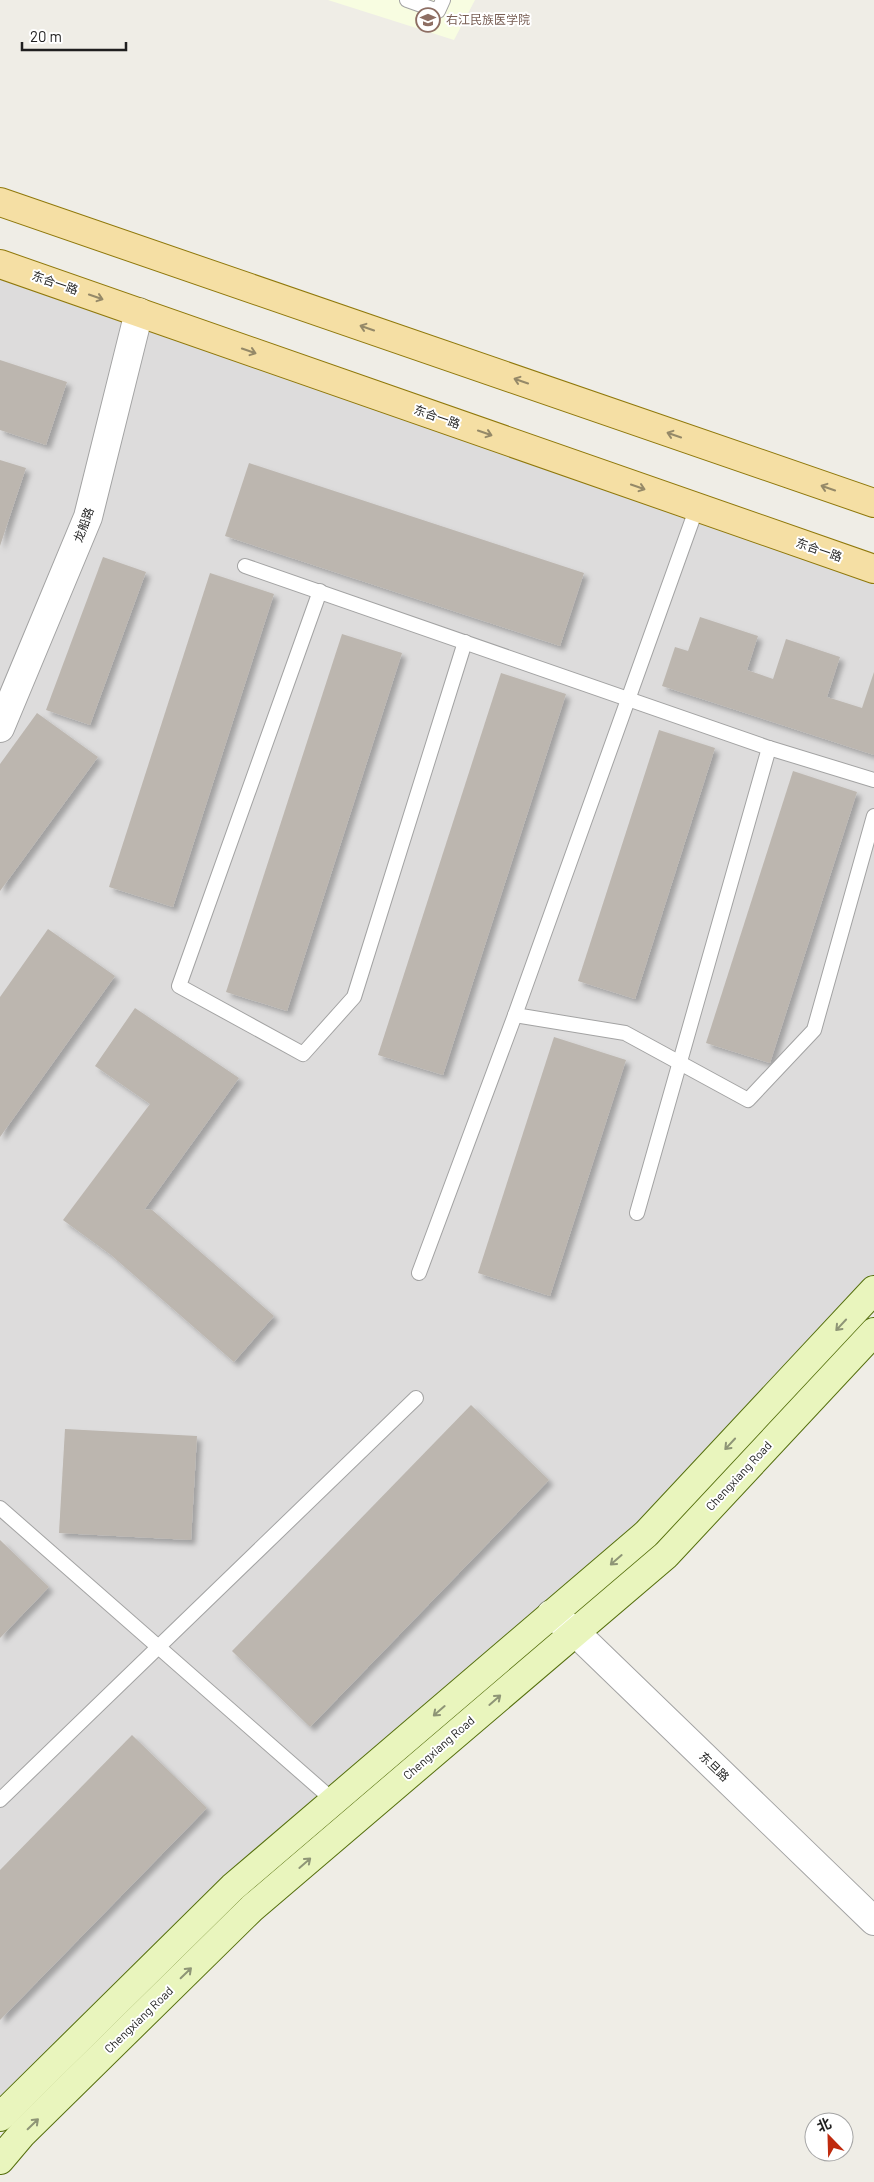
<svg xmlns="http://www.w3.org/2000/svg" width="874" height="2182" viewBox="0 0 874 2182" font-family="Barlow,'Noto Sans SC',sans-serif">
<style>
.residential{fill:#dddcdc}
.education{fill:#f8fde1}
.building{fill:#bcb6af;filter:url(#shadow)}
.lines{fill:none;stroke-linecap:round;stroke-linejoin:round}
.service-casing{stroke:#a3a3a3;stroke-width:16}
.minor-casing{stroke:#a3a3a3;stroke-width:30}
.tertiary-casing{stroke:#a3a3a3;stroke-width:30}
.secondary-casing{stroke:#556f0d;stroke-width:30}
.primary-casing{stroke:#8f780b;stroke-width:30}
.service{stroke:#fff;stroke-width:14}
.minor{stroke:#fff;stroke-width:28}
.tertiary{stroke:#fff;stroke-width:28}
.secondary{stroke:#e9f5bd;stroke-width:28}
.primary{stroke:#f5dfa4;stroke-width:28}
.oneway{stroke:#958968}
.oneway2{stroke:#8e9576}
.labels{text-anchor:middle;stroke-width:4;stroke-linejoin:round;paint-order:stroke}
.education-label{font-size:12px;fill:#785e54;stroke:#fff;text-anchor:start}
.street-label{font-size:12px;fill:#1f1f1f;stroke:#fff}
</style>
<defs>
<filter id="shadow"><feDropShadow dx="4.5" dy="4.5" stdDeviation="2.5" flood-color="#0004"/></filter>
</defs>
<rect width="100%" height="100%" fill="#efede6"/>
<polygon class="residential" points="0,264 874,569 874,1290 646,1534 0,2113"/>
<polygon class="education" points="328,0 475,0 454,40"/>
<g class="building">
<polygon points="0,360 67,382 46,445 0,430"/>
<polygon points="0,460 26,468 0,546"/>
<polygon points="249,463 584,573 560,646 225,536"/>
<polygon points="103,557 146,572 90,725 46,710"/>
<polygon points="210,573 274,594 173,907 109,887"/>
<polygon points="700,617 758,636 747,670 773,679 786,639 840,657 827,697 862,708 874,672 874,755 662,686 675,647 688,651"/>
<polygon points="342,634 402,653 287,1011 226,992"/>
<polygon points="501,673 566,694 443,1075 378,1055"/>
<polygon points="37,713 98,757 0,891 0,764"/>
<polygon points="659,730 715,748 635,999 578,981"/>
<polygon points="793,771 857,792 770,1063 706,1043"/>
<polygon points="48,929 115,976 0,1137 0,997"/>
<polygon points="135,1008 239,1078 144,1210 151,1209 274,1316 234,1362 111,1255 63,1220 150,1104 95,1066"/>
<polygon points="554,1037 626,1060 550,1296 478,1273"/>
<polygon points="471,1405 549,1480 310,1727 232,1651"/>
<polygon points="65,1429 197,1436 191,1540 59,1533"/>
<polygon points="0,1540 49,1587 0,1638"/>
<polygon points="132,1735 207,1808 0,2020 0,1870"/>
</g>
<g class="lines">
<g class="service-casing">
<g id="service">
<polyline points="407,0 438,11 443,0"/>
<polyline points="245,566 769,748 874,780"/>
<polyline points="320,591 179,986 303,1054 354,997 465,642"/>
<polyline points="515,1015 625,1033 748,1100 814,1030 874,816"/>
<polyline points="637,1213 769,748"/>
<polyline points="419,1273 515,1015 697,507"/>
<polyline points="0,1508 334,1801"/>
<polyline points="0,1800 416,1398"/>
</g>
</g>
<g class="minor-casing">
<polyline id="minor" points="0,728 88,517 139,312"/>
</g>
<g class="tertiary-casing">
<polyline id="tertiary" points="551,1614 575,1632 874,1921"/>
</g>
<g class="secondary-casing">
<g id="secondary">
<polyline points="0,2117 233,1887 646,1534 874,1290"/>
<polyline points="0,2160 22,2134 252,1908 666,1555 874,1332"/>
</g>
</g>
<g class="primary-casing">
<g id="primary">
<polyline points="0,202 874,503"/>
<polyline points="0,264 874,569"/>
</g>
</g>
<use href="#service" class="service"/>
<use href="#minor" class="minor"/>
<use href="#tertiary" class="tertiary"/>
<use href="#secondary" class="secondary"/>
<use href="#primary" class="primary"/>
</g>
<defs><path id="oneway-shaft" d="M-6 0H5M1.5-3L5.5 0L1.5 3" fill="none" stroke-width="1.6" stroke-linecap="round" stroke-linejoin="round" transform="scale(1.25)"/></defs>
<g class="oneway">
<use href="#oneway-shaft" transform="translate(96 297) rotate(19)"/>
<use href="#oneway-shaft" transform="translate(367 328) rotate(-161)"/>
<use href="#oneway-shaft" transform="translate(249 351) rotate(19)"/>
<use href="#oneway-shaft" transform="translate(521 381) rotate(-161)"/>
<use href="#oneway-shaft" transform="translate(485 433) rotate(19)"/>
<use href="#oneway-shaft" transform="translate(674 435) rotate(-161)"/>
<use href="#oneway-shaft" transform="translate(638 487) rotate(19)"/>
<use href="#oneway-shaft" transform="translate(828 488) rotate(-161)"/>
</g>
<g class="oneway2">
<use href="#oneway-shaft" transform="translate(841 1325) rotate(133)"/>
<use href="#oneway-shaft" transform="translate(730 1444) rotate(133)"/>
<use href="#oneway-shaft" transform="translate(616 1560) rotate(139)"/>
<use href="#oneway-shaft" transform="translate(495 1700) rotate(-41)"/>
<use href="#oneway-shaft" transform="translate(439 1711) rotate(139)"/>
<use href="#oneway-shaft" transform="translate(305 1863) rotate(-41)"/>
<use href="#oneway-shaft" transform="translate(186 1973) rotate(-44)"/>
<use href="#oneway-shaft" transform="translate(33 2124) rotate(-44)"/>
</g>
<defs>
<g id="university-ring" transform="scale(1.25)"><circle r="9.5" fill="#fff" stroke="#8d6e63" stroke-width="1.5"/><path d="M0-5L7-2L0 1L-7-2ZM-4 1L0 2.5L4 1V4Q0 6-4 4Z" fill="#8d6e63"/></g>
</defs>
<g fill-rule="evenodd">
<use href="#university-ring" x="428" y="20"/>
</g>
<g class="labels">
<g class="education-label">
<text x="446" y="24">右江民族医学院</text>
</g>
<g class="street-label">
<text transform="translate(55 283) rotate(19)" y="4">东合一路</text>
<text transform="translate(437 417) rotate(19)" y="4">东合一路</text>
<text transform="translate(84 525) rotate(-70)" y="4">龙船路</text>
<text transform="translate(819 550) rotate(19)" y="4">东合一路</text>
<text transform="translate(739 1476) rotate(-47)" y="4">Chengxiang Road</text>
<text transform="translate(439 1748) rotate(-41)" y="4">Chengxiang Road</text>
<text transform="translate(714 1767) rotate(44)" y="4">东旦路</text>
<text transform="translate(139 2020) rotate(-44)" y="4">Chengxiang Road</text>
</g>
</g>
<g transform="translate(829 2137) rotate(337)"><circle r="24" fill="#ffffff" stroke="#a5a5a5"/>
<path d="M0-4L9 19L0 12L-9 19Z" fill="#bf2a0e"/>
<text y="-8" font-size="14" font-weight="bold" text-anchor="middle" fill="#1f1f1f">北</text>
</g>
<path d="M22 42v8h104v-8" fill="none" stroke="#1f1f1f" stroke-width="2.5"/>
<text x="30" y="42" font-size="15" fill="#1f1f1f" stroke="#ffffff" stroke-width="4" paint-order="stroke">20 m</text>
</svg>
